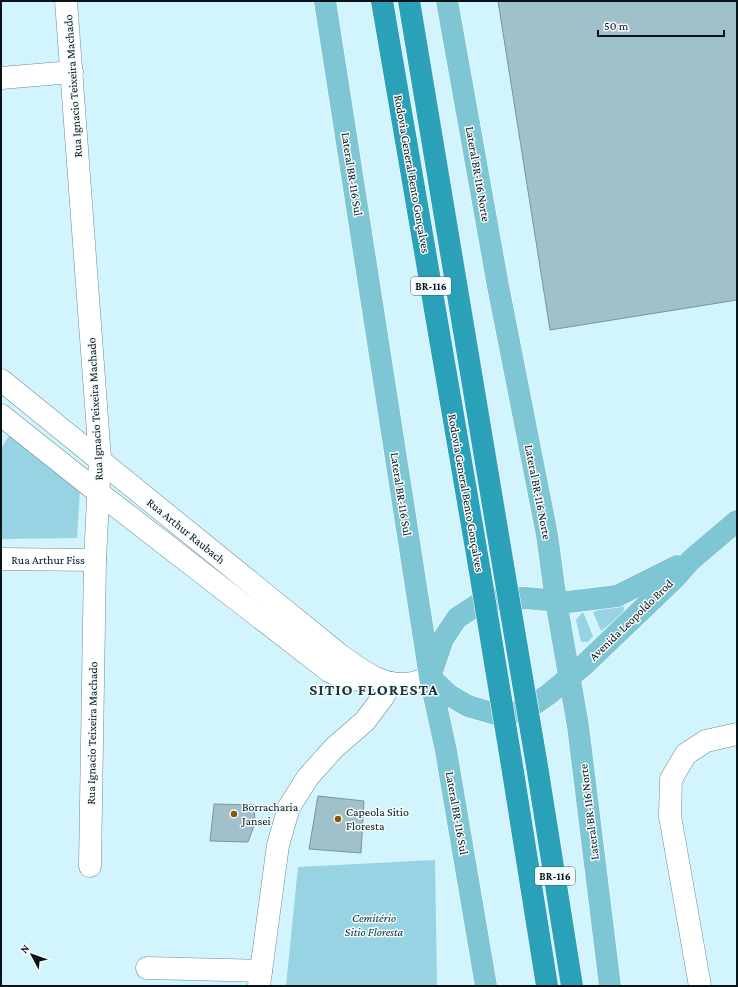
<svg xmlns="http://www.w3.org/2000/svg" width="738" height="987" viewBox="0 0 738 987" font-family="'Crimson Pro',serif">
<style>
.green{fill:#97d3e3}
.building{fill:#a0c1ca;stroke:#76969e}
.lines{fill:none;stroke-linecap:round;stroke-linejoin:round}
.minor-casing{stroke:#6d8c94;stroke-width:23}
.major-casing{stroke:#fff;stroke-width:23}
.highway-casing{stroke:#fff;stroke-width:23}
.minor{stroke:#fff;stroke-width:22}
.major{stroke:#7fc6d5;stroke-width:22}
.highway{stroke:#2aa0b9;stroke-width:22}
.highway-bridge-casing{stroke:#fff;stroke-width:23;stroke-linecap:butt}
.highway-bridge{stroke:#2aa0b9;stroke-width:22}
.poi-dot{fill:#8c5509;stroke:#f5fcfd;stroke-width:1.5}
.labels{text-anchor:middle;stroke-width:3;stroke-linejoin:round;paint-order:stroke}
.shield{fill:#f5fcfd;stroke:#4f5a5c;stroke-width:1}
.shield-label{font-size:11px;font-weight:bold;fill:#081417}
.street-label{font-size:12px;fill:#081417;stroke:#f5fcfd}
.poi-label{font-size:12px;fill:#081417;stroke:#f5fcfd;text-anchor:start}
.park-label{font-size:12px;font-style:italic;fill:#0b2f37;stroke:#f5fcfd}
.district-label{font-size:16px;font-weight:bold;letter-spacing:1px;fill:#18353c;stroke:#f5fcfd}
</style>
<rect width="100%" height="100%" fill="#d2f4fd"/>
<g class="green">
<polygon points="9,436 80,489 77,538 1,539 1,448"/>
<polygon points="623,601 624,613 601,631 593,612"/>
<polygon points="583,612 593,636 588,642 581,642 576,620"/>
<polygon points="435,860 437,986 286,986 298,867"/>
</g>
<g class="building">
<polygon points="498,1 737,1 737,300 550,330"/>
<polygon points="318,796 364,801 361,853 309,849"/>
<polygon points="214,804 254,805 255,823 248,842 210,841"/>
</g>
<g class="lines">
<g class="minor-casing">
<g id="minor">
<polyline points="66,1 100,459 95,560 90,866"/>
<polyline points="1,78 72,72"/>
<path d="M 1,380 L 340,655 C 361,670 384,689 412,683 C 418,682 424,679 430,677"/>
<path d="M 1,415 L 99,493 L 329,671 C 348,681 352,681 374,678"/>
<polyline points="1,559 95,560"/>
<polyline points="147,968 261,971"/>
<polyline points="259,986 278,845 289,807 308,777 334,748 365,721 383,697 391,683"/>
<polyline points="700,986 670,816 671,779 686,754 706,741 737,734"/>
</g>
</g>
<g class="major-casing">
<g id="major">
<polyline points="325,1 430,677 446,751 486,986"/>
<polyline points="447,1 498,286 547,535 556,601 578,726 610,986"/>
<polyline points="431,674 443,639 457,618 486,599 526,598 568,602 617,596 677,566"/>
<polyline points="430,677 449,695 468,706 499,715 526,710 549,694 583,666 676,577 691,560 737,521"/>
</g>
</g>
<g class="highway-casing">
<g id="highway">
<polyline points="382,1 480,572"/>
<polyline points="409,1 503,565"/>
<polyline points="537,766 572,986"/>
<polyline points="513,772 547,986"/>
</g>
</g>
<use href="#minor" class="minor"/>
<use href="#major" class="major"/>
<use href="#highway" class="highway"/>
<g class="highway-bridge-casing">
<g id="highway-bridge">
<polyline points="503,565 537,766"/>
<polyline points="480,572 513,772"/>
</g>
</g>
<use href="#highway-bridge" class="highway-bridge"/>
</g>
<g class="poi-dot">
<circle cx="234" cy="814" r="4"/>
<circle cx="338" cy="819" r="4"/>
</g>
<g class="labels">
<g class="shield">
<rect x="411" y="277" width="40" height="18" rx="3"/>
<rect x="535" y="867" width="40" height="18" rx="3"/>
</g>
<g class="shield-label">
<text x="431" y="290">BR-116</text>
<text x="555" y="880">BR-116</text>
</g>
<g class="street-label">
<text transform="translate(73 86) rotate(-94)" y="4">Rua Ignacio Teixeira Machado</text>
<text transform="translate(352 174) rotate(81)" y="4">Lateral BR-116 Sul</text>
<text transform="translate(412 174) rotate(80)" y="4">Rodovia General Bento Gonçalves</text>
<text transform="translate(478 174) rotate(80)" y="4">Lateral BR-116 Norte</text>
<text transform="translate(95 409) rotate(-93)" y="4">Rua Ignacio Teixeira Machado</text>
<text transform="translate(538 492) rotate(79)" y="4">Lateral BR-116 Norte</text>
<text transform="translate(466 493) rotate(80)" y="4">Rodovia General Bento Gonçalves</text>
<text transform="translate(401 494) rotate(81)" y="4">Lateral BR-116 Sul</text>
<text transform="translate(186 531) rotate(39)" y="4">Rua Arthur Raubach</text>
<text x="48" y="564">Rua Arthur Fiss</text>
<text transform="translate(631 620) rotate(-44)" y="4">Avenida Leopoldo Brod</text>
<text transform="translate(92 733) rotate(-89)" y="4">Rua Ignacio Teixeira Machado</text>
<text transform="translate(589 812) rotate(-97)" y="4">Lateral BR-116 Norte</text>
<text transform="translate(457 813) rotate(80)" y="4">Lateral BR-116 Sul</text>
</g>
<g class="poi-label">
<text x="242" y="811">Borracharia<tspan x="242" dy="14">Jansei</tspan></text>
<text x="346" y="816">Capeola Sitio<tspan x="346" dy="14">Floresta</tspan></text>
</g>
<g class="park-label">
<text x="374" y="922">Cemitério<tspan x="374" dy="14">Sitio Floresta</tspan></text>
</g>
<g class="district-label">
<text x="374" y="695">SITIO FLORESTA</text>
</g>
</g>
<rect width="738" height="987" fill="none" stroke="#081417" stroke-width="4"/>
<g transform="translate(32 955) rotate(311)" stroke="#f5fcfd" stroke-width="3" paint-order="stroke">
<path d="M0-3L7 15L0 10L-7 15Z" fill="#081417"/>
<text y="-6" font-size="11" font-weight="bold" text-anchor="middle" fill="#081417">N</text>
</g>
<path d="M598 30v6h126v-6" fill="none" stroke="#081417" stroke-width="2"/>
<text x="604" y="30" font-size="12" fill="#081417" stroke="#f5fcfd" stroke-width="3" paint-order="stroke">50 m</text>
</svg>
